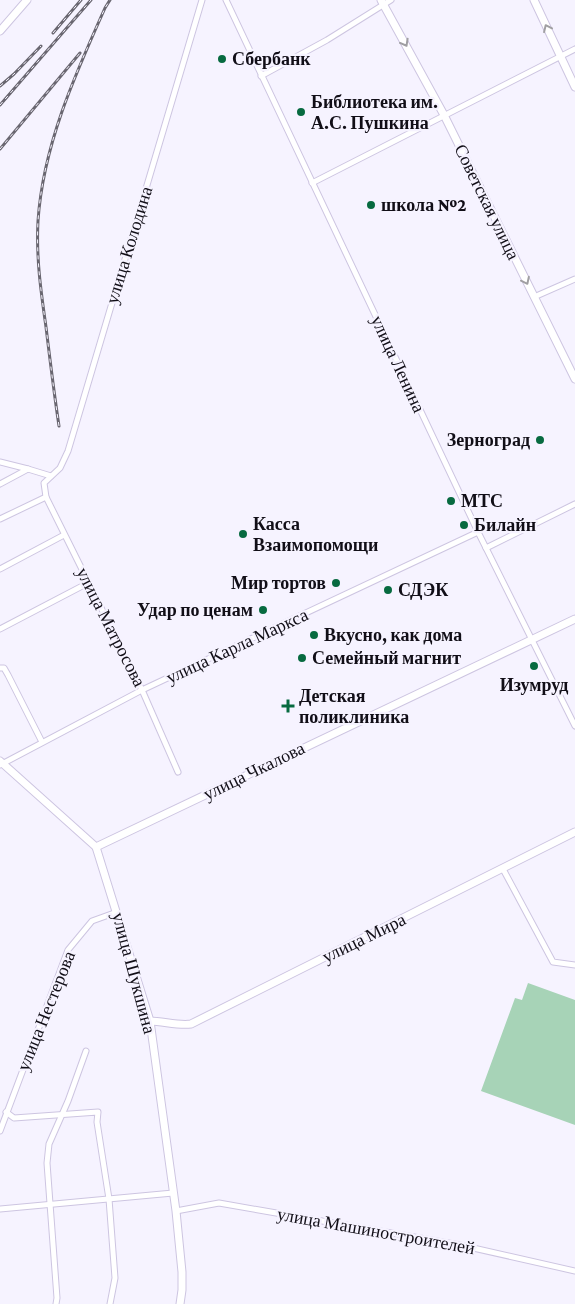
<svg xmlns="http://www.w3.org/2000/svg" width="575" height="1304" viewBox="0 0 575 1304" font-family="'Crimson Pro',serif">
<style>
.green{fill:#a7d3b7}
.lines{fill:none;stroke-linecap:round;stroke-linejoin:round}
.street-casing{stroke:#cdc5e1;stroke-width:7}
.secondary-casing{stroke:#cdc5e1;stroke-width:9}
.street{stroke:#fff;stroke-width:5}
.secondary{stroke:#fff;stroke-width:7}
.rail-casing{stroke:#696670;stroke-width:3}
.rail{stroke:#f6f3ff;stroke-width:1;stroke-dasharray:4;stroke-linecap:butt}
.oneway{stroke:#a09fa2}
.poi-dot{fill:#076a40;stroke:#f6f3ff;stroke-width:2}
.labels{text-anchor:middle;stroke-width:4.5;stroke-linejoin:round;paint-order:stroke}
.poi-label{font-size:18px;font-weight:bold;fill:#110e17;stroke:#f6f3ff;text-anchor:start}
.street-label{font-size:18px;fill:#110e17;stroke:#f6f3ff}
</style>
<rect width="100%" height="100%" fill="#f6f3ff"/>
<polygon class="green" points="528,983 575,1000 575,1125 481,1091 515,998 522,1000"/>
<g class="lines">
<g class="street-casing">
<g id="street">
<polyline points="226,0 478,532 575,726"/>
<polyline points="261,76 327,40 391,0"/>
<polyline points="312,183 575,49"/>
<polyline points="534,297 575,279"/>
<polyline points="0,462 28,469"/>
<polyline points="0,484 28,469 51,476"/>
<polyline points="0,519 46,497"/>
<polyline points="486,548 575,504"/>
<polyline points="0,569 64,535"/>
<polyline points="0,629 88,583"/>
<polyline points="0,668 4,668 8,675 42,742"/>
<polyline points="0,765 142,690 478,532"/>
<polyline points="178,772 142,690 46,497 44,483 60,468 68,451 202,0"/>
<polyline points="503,869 553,962 575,965"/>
<polyline points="6,1112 14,1118 98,1112 97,1122 109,1199 115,1278 110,1304"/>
<polyline points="0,1131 68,950 92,921 117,912"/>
<polyline points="0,1209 173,1193"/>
<polyline points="176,1211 219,1203 460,1245 575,1271"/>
<polyline points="56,1304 57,1298 47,1163 49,1144 68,1101 86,1051"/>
</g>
</g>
<g class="secondary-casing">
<g id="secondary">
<polyline points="381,0 444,115 575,379"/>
<polyline points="534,0 575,87"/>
<polyline points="0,31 27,0"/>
<polyline points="0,761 96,847 150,1021 176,1211 182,1272 182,1290 180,1304"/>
<polyline points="96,847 575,619"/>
<path d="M 150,1021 C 163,1021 178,1026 191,1024 L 575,832"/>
</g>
</g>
<use href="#street" class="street"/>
<use href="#secondary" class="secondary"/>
<g class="rail-casing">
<g id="rail">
<polyline points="53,33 81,0"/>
<polyline points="0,86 14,74 41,46"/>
<polyline points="0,105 91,0"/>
<polyline points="0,149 80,53"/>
<path d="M 59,426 C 54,393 50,360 46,327 C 41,292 36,258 38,221 C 43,146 74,77 105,8 L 110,0"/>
</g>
</g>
<use href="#rail" class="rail"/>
</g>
<defs><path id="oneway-chevron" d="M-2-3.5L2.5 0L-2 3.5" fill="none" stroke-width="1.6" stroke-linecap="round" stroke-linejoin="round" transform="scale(1.25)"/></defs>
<g class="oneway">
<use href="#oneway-chevron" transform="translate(547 28) rotate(-115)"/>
<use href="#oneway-chevron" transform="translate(405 43) rotate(61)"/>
<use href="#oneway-chevron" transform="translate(526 281) rotate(64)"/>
</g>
<g class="poi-dot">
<circle cx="222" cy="59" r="5"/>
<circle cx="301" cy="112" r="5"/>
<circle cx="371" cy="205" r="5"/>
<circle cx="540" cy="440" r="5"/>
<circle cx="451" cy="501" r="5"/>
<circle cx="464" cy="525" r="5"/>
<circle cx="243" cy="534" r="5"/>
<circle cx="336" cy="583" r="5"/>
<circle cx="388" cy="590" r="5"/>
<circle cx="263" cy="610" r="5"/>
<circle cx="314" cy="635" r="5"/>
<circle cx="302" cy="658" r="5"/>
<circle cx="534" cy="666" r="5"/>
<path d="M285.5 698.5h5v5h5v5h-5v5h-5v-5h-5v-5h5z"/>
</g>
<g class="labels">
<g class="poi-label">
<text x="232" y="65">Сбербанк</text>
<text x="311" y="108">Библиотека им.<tspan x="311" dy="21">А.С. Пушкина</tspan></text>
<text x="381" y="211">школа №2</text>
<text x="530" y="446" text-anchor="end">Зерноград</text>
<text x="461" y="507">МТС</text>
<text x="253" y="530">Касса<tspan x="253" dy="21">Взаимопомощи</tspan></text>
<text x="474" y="531">Билайн</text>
<text x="326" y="589" text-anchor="end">Мир тортов</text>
<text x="398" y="596">СДЭК</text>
<text x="253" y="616" text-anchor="end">Удар по ценам</text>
<text x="324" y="641">Вкусно, как дома</text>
<text x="312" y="664">Семейный магнит</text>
<text x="534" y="691" text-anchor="middle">Изумруд</text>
<text x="299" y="702">Детская<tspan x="299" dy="21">поликлиника</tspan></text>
</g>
<g class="street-label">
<text transform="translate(487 202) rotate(64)" y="6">Советская улица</text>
<text transform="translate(129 245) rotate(-73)" y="6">улица Колодина</text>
<text transform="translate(398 364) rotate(65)" y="6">улица Ленина</text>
<text transform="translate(111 627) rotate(63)" y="6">улица Матросова</text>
<text transform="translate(237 646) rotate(-25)" y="6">улица Карла Маркса</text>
<text transform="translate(254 771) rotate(-26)" y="6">улица Чкалова</text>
<text transform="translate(364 938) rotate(-26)" y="6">улица Мира</text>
<text transform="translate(134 973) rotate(75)" y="6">улица Шукшина</text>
<text transform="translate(46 1011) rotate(-68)" y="6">улица Нестерова</text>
<text transform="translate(376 1231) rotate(10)" y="6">улица Машиностроителей</text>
</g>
</g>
</svg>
